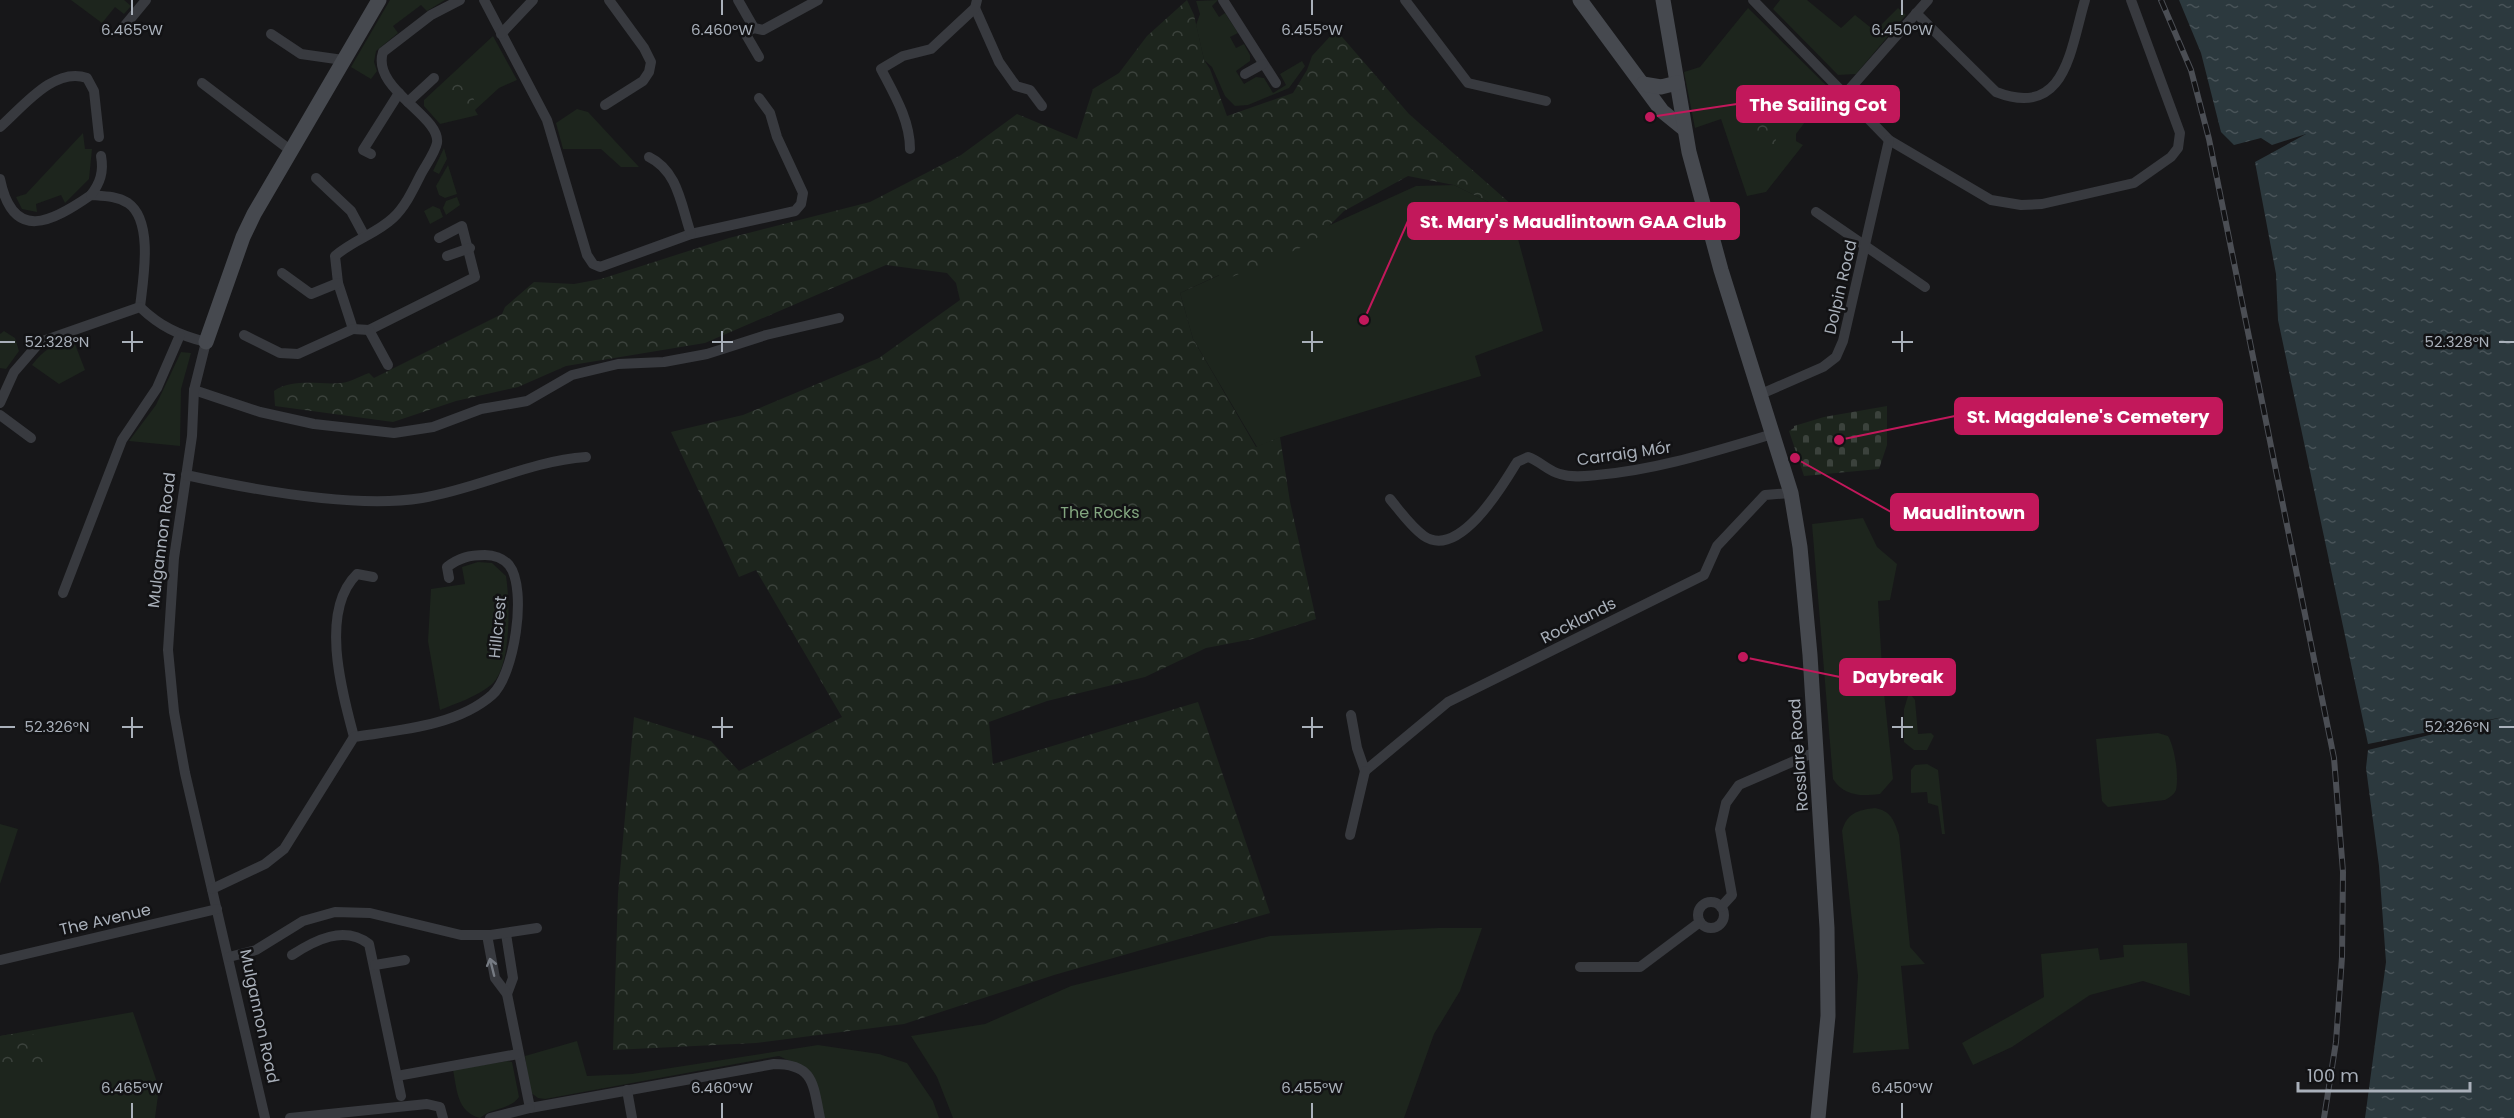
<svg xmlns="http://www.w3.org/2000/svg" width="2514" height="1118" viewBox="0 0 2514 1118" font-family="Poppins,sans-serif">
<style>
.grass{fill:#1d251d}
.forest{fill:url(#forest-crowns)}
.cemetery{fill:url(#cemetery-stones)}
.water{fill:url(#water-ripples)}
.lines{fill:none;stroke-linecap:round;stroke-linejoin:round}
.street{stroke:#383a3f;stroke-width:10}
.secondary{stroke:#46494f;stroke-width:15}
.rail-casing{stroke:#4b4e54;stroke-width:6}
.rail{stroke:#121214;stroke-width:4;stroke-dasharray:11;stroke-linecap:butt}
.oneway{stroke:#767b83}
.ticks{fill:none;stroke:#a9b0ba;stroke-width:2}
.labels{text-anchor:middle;stroke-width:5;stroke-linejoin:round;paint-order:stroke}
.street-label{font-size:16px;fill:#a9b0ba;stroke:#121214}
.park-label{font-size:16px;fill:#82a57f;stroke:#121214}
.ticks-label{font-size:15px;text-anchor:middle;fill:#a9b0ba;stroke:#121214;stroke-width:5;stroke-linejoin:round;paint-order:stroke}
.leader{fill:none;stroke:#c2185b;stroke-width:2}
.callout-dot{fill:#c2185b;stroke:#121214;stroke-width:2}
.callout{fill:#c2185b;stroke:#c2185b;stroke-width:2}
.callout-label{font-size:18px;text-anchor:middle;font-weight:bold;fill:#fff}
</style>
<defs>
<pattern id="forest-crowns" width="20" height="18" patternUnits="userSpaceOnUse" patternTransform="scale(1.5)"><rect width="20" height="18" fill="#1d251d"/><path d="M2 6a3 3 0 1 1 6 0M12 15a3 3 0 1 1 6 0" fill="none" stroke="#3b423c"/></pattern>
<pattern id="cemetery-stones" width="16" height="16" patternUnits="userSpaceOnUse" patternTransform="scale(1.5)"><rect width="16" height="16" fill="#1d251d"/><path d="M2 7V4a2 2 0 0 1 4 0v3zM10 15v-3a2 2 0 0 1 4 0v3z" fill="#3b423c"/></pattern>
<pattern id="water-ripples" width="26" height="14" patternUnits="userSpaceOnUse" patternTransform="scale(1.5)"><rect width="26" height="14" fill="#2c393e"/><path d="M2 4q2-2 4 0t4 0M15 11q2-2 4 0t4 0" fill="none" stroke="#485358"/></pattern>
</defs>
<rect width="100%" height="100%" fill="#171719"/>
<g class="grass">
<polygon points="71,0 124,0 131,6 124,14 115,7 102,23"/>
<polygon points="390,0 445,0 427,11 421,5 393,26 398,33 376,51 374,62 377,71 371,79 351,67"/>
<polygon points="1218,0 1212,6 1219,17 1225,13 1238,33 1230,37 1236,48 1244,44 1250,55 1250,61 1236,71 1244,84 1256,77 1264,78 1273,93 1286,85 1280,74 1302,61 1305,66 1289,88 1248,105 1235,106 1225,96 1212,67 1204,60 1196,25 1200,14 1196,1"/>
<polygon points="1780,0 1807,0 1841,28 1855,15 1875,31 1898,8 1906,15 1856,74 1838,75 1773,9"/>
<polygon points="1748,8 1830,89 1796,134 1796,141 1803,145 1766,192 1747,196 1721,119 1695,128 1684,72 1700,67"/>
<polygon points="493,36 517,80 499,88 475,110 478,115 440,124 424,106 424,100"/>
<polygon points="577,109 588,112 639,167 621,167 601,149 563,149 556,123"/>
<polygon points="83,133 85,149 92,149 89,179 65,203 61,195 36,204 37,212 22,209 16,197 26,194"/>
<polygon points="444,148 447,159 439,174 433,171"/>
<polygon points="448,165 457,194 445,198 439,195 436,186"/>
<polygon points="1454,185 1503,209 1512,205 1514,224 1543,331 1475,356 1481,376 1281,437 1257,447 1193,339 1180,293 1416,186"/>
<polygon points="457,197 460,205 446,215 443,208 446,201"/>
<polygon points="433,206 440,209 443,217 430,224 424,211"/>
<polygon points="4,331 15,338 19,351 6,369 0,368 0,334"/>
<path d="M 73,339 L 85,370 L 59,384 L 32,365 C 43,350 55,343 73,339 Z"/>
<polygon points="181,352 191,353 181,389 180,446 129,441 156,405"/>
<path d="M 1863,518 L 1877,547 L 1897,564 L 1890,600 L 1878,601 L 1883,683 L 1893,779 L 1880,794 C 1861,796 1845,797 1833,779 L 1812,524 Z"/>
<path d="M 478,562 L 492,563 L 506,576 C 510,601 512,668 491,685 C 476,697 457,703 440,710 L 428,641 L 431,589 L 465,584 L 462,567 Z"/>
<polygon points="1911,695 1915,700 1918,734 1931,733 1934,736 1927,750 1914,750 1904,742 1904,709 1908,696"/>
<path d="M 2158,733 L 2168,736 C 2175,748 2179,776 2176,790 C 2174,795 2170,797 2165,800 L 2108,807 L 2102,801 L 2096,739 Z"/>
<polygon points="1927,764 1938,770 1945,834 1942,834 1938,806 1928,803 1927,792 1911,793 1911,770 1915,765"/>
<path d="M 1875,808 C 1891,811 1894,820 1899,835 L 1910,947 L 1925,964 L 1901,966 L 1909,1049 L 1853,1053 L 1858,976 L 1842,831 C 1847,813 1858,810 1875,808 Z"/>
<polygon points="0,824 18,829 0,884"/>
<polygon points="1438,928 1482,928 1460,991 1434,1034 1404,1118 953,1118 937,1077 911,1036 985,1024 1071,986 1270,936"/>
<polygon points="2187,943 2190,996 2143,981 2090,995 2012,1047 1973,1065 1962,1043 2044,997 2041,954 2098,948 2100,960 2124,957 2123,945"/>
<polygon points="133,1012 159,1088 155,1118 0,1118 0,1036"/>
<polygon points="577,1041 587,1076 632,1074 818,1045 879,1054 907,1063 933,1101 939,1118 825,1118 807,1069 779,1056 545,1099 538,1098 530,1092 525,1056"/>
<path d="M 507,1061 L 512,1062 L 519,1097 C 510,1110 492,1107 480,1118 C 457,1112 457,1090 453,1070 Z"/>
</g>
<g class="forest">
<path d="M 1187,0 L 1194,15 L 1204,60 L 1210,69 L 1227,116 L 1293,93 L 1307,70 L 1312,56 L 1336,30 L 1409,114 L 1512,205 L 1503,209 L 1454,185 L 1408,176 L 1344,211 L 1312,243 L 1220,282 L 1219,275 L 1180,293 L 1193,339 L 1256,447 L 1280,437 L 1290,502 L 1316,619 L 1253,639 L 1206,648 L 1145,677 L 1047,701 L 989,722 L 993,764 L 1198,702 L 1270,913 L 1054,975 L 904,1024 L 756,1043 L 613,1050 L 618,894 L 634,717 L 711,741 L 739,771 L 842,717 L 756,570 L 739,577 L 671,432 L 743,415 L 879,358 L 960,300 L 956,283 L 947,273 L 886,265 L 705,343 L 566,366 L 518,387 L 456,401 L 393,422 L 275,406 L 274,391 C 293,378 320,385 341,383 C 351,382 360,376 369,373 L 374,378 L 502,314 L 505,307 L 534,282 L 574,284 L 601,279 L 729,238 L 870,202 L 961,155 L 1017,114 L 1077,139 L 1093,89 L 1119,73 L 1147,36 Z"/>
<polygon points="458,76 468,86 475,102 467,108 448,86"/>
<polygon points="1798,95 1801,99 1793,104 1793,110 1797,112 1806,106 1808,111 1799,116 1796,121 1789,124 1779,115 1777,107 1783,99"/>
<polygon points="1756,120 1775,127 1776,142 1773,145 1764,144 1758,148 1754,139 1749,136 1748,129"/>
<polygon points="11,1034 42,1035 43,1070 0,1064 0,1036"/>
</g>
<polygon class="cemetery" points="1887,406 1887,445 1879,469 1804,476 1789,431 1794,428 1794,426 1824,417"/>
<polygon class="water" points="2179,0 2514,0 2514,1118 2365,1118 2386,962 2379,866 2366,768 2368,750 2503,717 2368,744 2278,320 2276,274 2255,162 2306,134 2272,145 2261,138 2234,145 2221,132 2201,53"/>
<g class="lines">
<g class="street">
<polyline points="484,0 547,120 587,255 593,264 600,267 691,234 795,211 801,204 803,193 777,137 770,113 759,98"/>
<polyline points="738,0 754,28 763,30 818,0"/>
<polyline points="1223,0 1276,83"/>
<polyline points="1405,0 1468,83 1546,101"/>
<polyline points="1753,0 1889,140 1991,200 2021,205 2042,204 2134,183 2171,157 2178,148 2180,133 2131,0"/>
<polyline points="975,8 999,62 1016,86 1030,90 1042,106"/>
<path d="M 1916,13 L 1996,92 C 2066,119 2070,50 2085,0"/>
<polyline points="754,28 745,33 759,57"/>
<polyline points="122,29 146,0"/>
<polyline points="271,34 301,54 343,60"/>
<polyline points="501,34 533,0"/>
<polyline points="1245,74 1263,64"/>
<polyline points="202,83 290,150"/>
<polyline points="1846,93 1928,0"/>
<polyline points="408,102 434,78"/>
<polyline points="605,105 643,81 649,72 651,62 644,48 609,0"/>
<path d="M 0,127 C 22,108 54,66 87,78 L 94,91 L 99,137"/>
<path d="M 910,149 C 910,120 894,94 881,69 L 903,56 L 931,49 L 975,8 L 977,0"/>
<polyline points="371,154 363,150 399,93"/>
<path d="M 649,157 C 678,171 681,205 691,234"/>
<polyline points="316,178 351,211 364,235"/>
<path d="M 0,179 C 13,243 52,222 91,195 C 103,196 117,196 128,203 C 154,221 143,280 140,307"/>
<path d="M 91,195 C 100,183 104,172 101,156"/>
<polyline points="1816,212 1925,287"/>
<path d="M 439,238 L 462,226 L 475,277 L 369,330 L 353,329 L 338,283 L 335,256 C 353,240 376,234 393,218 C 405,207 413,190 420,176 C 425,166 435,153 437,143 C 441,116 371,89 383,52 L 431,15 L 460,0"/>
<polyline points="447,256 470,248"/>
<polyline points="282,273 311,294 338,283"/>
<polyline points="369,330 388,365"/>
<polyline points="244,335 280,353 298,354 353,329"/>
<polyline points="194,390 260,412 314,424 394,433 433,427 481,409 527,401 572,375 618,364 664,362 707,354 766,335 839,318"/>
<polyline points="1761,394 1823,367 1836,357 1843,341 1889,140"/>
<path d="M 0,403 L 14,372 L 40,342 L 140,307 C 160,326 178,335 206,342 L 194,390 L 192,436 L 174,558 L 168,650 L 174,712 L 185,773 L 265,1118"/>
<polyline points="0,415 31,438"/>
<path d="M 186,475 C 254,490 354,509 422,498 C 478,489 529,461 586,457"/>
<path d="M 1390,499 C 1400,511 1411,527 1424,536 C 1459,560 1503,485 1517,462 L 1528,457 C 1540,461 1548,471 1560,474 C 1572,478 1585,476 1597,475 C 1657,470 1715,451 1773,434"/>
<polyline points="63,593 122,440 157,388 180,335"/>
<polyline points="1351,715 1357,748 1365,771 1448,702 1704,575 1717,546 1765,495 1791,493"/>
<path d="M 354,737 C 342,692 319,611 357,574 L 373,577"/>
<polyline points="1350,835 1365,771"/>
<path d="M 212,889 L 265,864 L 284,849 L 354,737 C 399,730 457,726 492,695 C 514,676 528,589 509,565 C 503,558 493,555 485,555 C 469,555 459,558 447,567 L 449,578"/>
<circle cx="1711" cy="915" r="13"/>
<polyline points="1721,907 1732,895 1720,829 1726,803 1739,785 1815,752"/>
<polyline points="506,934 513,978 507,994"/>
<path d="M 487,935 L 495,978 L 507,994 L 530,1108 L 774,1064 C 814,1064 813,1084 820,1118"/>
<path d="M 292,955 C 315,940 344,925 369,944 L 401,1096"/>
<polyline points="229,957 256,950 303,921 335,912 370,913 461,935 491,935 537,928"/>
<polyline points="1,960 217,909"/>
<polyline points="375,965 405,960"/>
<polyline points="1580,967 1640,967 1700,922"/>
<polyline points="397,1076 518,1054"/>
<polyline points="627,1090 632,1118"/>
<polyline points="290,1118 427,1104 440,1107 443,1118"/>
<polyline points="490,1118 530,1108"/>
</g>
<g class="secondary">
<polyline points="1580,0 1662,111 1683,128"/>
<polyline points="1663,0 1689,152 1721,270 1791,493 1800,547 1810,655 1827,928 1828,1016 1818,1118"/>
<polyline points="1643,84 1661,87 1677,83"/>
<polyline points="206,342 243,237 254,214 379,0"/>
</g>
<g class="rail-casing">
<polyline id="rail" points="2161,0 2191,70 2209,139 2334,758 2343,872 2342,957 2336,1042 2324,1118"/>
</g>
<use href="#rail" class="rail"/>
</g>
<defs><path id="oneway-shaft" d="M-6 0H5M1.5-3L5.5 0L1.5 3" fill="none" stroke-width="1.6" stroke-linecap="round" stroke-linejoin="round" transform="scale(1.5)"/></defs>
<use class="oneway" href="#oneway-shaft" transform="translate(492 967) rotate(-104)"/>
<path class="ticks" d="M 132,0 L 132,15M 722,0 L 722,15M 1312,0 L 1312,15M 1902,0 L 1902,15M 132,331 L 132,352M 722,331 L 722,352M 1312,331 L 1312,352M 1902,331 L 1902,352M 0,342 L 15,342M 122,342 L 143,342M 712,342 L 733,342M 1302,342 L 1323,342M 1892,342 L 1913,342M 2499,342 L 2514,342M 132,717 L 132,738M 722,717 L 722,738M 1312,717 L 1312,738M 1902,717 L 1902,738M 0,727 L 15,727M 122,727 L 143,727M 712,727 L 733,727M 1302,727 L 1323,727M 1892,727 L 1913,727M 2499,727 L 2514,727M 132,1103 L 132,1118M 722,1103 L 722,1118M 1312,1103 L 1312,1118M 1902,1103 L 1902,1118"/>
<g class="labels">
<g class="street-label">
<text transform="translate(1840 287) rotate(-77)" y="6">Dolpin Road</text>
<text transform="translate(1624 453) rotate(-8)" y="6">Carraig Mór</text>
<text transform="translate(161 540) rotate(-83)" y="6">Mulgannon Road</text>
<text transform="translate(1578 620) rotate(-27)" y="6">Rocklands</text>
<text transform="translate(497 627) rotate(-84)" y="6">Hillcrest</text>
<text transform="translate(1798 755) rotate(-94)" y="6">Rosslare Road</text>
<text transform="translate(105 919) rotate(-13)" y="6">The Avenue</text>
<text transform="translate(260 1016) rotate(78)" y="6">Mulgannon Road</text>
</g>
<g class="park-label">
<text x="1100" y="518">The Rocks</text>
</g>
</g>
<g class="ticks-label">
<text x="132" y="35">6.465°W</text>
<text x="722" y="35">6.460°W</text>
<text x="1312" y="35">6.455°W</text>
<text x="1902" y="35">6.450°W</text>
<text x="57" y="347">52.328°N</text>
<text x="2457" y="347">52.328°N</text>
<text x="57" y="732">52.326°N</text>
<text x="2457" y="732">52.326°N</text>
<text x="132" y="1093">6.465°W</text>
<text x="722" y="1093">6.460°W</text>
<text x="1312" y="1093">6.455°W</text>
<text x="1902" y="1093">6.450°W</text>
</g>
<path class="leader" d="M1650 117L1737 104M1364 320L1408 221M1839 440L1955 416M1795 458L1891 512M1743 657L1840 677"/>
<g class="callout-dot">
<circle cx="1650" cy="117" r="6"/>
<circle cx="1364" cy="320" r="6"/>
<circle cx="1839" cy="440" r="6"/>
<circle cx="1795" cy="458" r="6"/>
<circle cx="1743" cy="657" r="6"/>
</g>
<g class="callout">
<rect x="1737" y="86" width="162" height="36" rx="6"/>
<rect x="1408" y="203" width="331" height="36" rx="6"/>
<rect x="1955" y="398" width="267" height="36" rx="6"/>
<rect x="1891" y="494" width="147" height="36" rx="6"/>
<rect x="1840" y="659" width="115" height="36" rx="6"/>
</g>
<g class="callout-label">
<text x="1818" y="111">The Sailing Cot</text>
<text x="1573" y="228">St. Mary's Maudlintown GAA Club</text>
<text x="2088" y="423">St. Magdalene's Cemetery</text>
<text x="1964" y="519">Maudlintown</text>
<text x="1898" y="683">Daybreak</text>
</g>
<path d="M2298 1082v9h172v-9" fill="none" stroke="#a9b0ba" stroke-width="3"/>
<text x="2307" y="1082" font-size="18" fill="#a9b0ba" stroke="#121214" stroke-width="4.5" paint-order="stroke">100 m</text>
</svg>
